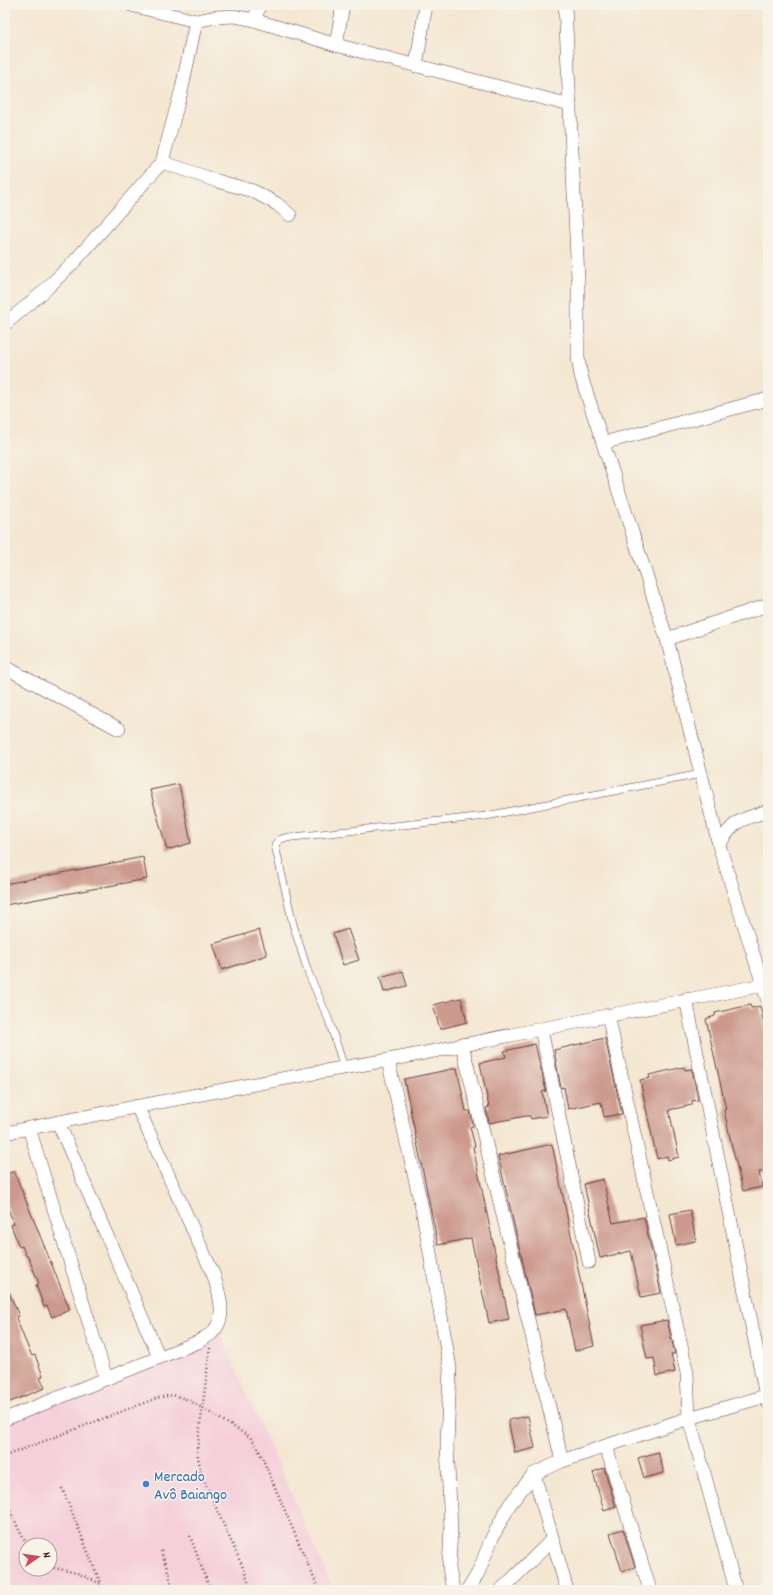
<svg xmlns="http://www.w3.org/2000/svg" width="773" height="1595" viewBox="0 0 773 1595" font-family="Dekko,sans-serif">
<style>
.built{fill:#f5cfda;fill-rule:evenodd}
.building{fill:#cc998c}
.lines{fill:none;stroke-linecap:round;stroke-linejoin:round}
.lane-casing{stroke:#643d44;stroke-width:8}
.street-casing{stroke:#643d44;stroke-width:14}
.path{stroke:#643d44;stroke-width:2.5;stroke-dasharray:1 3;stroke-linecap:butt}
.lane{stroke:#fff;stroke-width:7}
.street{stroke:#fff;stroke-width:13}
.shop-dot{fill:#3f7fe0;stroke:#f7f3e8;stroke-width:1.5}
.labels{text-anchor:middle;stroke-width:3;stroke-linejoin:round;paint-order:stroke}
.shop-label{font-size:16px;fill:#366cbe;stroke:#f7f3e8;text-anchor:start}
</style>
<rect width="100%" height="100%" fill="#f7f3e8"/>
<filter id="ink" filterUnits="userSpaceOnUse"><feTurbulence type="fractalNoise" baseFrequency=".025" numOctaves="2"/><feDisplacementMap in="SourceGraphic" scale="8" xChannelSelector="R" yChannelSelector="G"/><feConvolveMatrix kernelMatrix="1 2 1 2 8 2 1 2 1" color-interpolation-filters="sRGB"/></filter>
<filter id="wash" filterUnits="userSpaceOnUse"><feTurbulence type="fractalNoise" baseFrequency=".012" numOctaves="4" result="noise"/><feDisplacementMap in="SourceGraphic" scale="16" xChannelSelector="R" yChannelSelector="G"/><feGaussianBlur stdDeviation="0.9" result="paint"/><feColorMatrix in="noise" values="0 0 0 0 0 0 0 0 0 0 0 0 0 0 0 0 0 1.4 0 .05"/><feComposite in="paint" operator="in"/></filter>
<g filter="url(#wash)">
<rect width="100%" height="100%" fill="#f4e7d2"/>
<path class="built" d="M 221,1335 L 334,1590 L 5,1590 L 5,1422 ZM 26,1545 L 50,1545 L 50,1569 L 26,1569 Z"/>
<g id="blocks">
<g class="building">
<polygon points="179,784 191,843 167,850 150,790"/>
<polygon points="143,857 147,879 5,905 5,884"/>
<polygon points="348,929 359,960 343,965 333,934"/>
<polygon points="259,930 267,955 222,970 213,944"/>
<polygon points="403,971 407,986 384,992 380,977"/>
<polygon points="461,998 467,1022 440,1029 433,1005"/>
<polygon points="750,1005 751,1008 760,1006 768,1042 768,1171 759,1172 762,1187 743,1191 732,1147 724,1110 726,1109 706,1019 715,1016 715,1013"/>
<polygon points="605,1038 622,1114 604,1117 601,1102 568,1109 564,1087 561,1088 554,1050"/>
<polygon points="535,1044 546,1091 542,1092 547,1116 531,1119 530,1116 526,1116 489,1123 486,1108 489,1107 480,1063 506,1057 504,1051"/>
<polygon points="684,1067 685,1070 692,1069 698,1100 692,1101 692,1105 669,1110 679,1157 668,1160 667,1156 657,1159 640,1080 650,1078 649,1075"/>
<polygon points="457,1068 466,1111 470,1111 473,1126 470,1127 475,1146 473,1147 509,1319 489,1323 471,1238 438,1245 404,1079"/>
<polygon points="552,1144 594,1346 575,1351 566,1309 535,1315 498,1156"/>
<polygon points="14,1171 70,1310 52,1317 47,1306 44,1307 36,1285 39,1284 28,1256 26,1256 22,1246 19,1247 11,1225 14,1224 5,1201 5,1175"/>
<polygon points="603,1179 613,1223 644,1217 661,1293 641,1297 631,1251 600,1258 584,1184"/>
<polygon points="690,1210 696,1241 676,1245 670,1214"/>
<polygon points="5,1283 19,1316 16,1318 27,1345 32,1356 35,1355 43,1376 40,1378 45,1388 5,1404"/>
<polygon points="667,1320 675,1354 671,1354 675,1372 657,1376 654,1358 647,1359 640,1325"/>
<polygon points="528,1416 535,1448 515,1453 508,1420"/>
<polygon points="658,1452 664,1473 644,1478 638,1458"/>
<polygon points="604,1468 616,1507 604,1511 593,1472"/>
<polygon points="623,1529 635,1567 622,1571 610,1533"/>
</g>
</g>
</g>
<g filter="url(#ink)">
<use href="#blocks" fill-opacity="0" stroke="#643d44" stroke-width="1"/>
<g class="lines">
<g class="lane-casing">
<polyline id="lane" points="344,1067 328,1018 308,972 293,924 275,845 279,840 284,838 486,816 701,774"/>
</g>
<g class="street-casing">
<g id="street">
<polyline points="131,5 196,21 216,17 234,16 254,20 336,45 570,105"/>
<polyline points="565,5 578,278 578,358 581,376 667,639 719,845 768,1001"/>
<polyline points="254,20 260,5"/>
<polyline points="336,45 343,5"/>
<polyline points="416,66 426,5"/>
<polyline points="162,162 217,181 253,191 277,204 290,215"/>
<polyline points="5,324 42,293 74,262 162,162 182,88 196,21"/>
<polyline points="603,443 768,399"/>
<polyline points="667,639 768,605"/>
<polyline points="5,667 119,729"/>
<path d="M 719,845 C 735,819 740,820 768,811"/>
<polyline points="686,999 766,1396 768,1395"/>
<polyline points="608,1015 687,1373 689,1418 736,1590"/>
<polyline points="541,1029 763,985"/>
<polyline points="462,1044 562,1461"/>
<polyline points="388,1060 423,1213 450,1368 447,1446 451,1528 449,1568 453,1590"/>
<polyline points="58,1122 159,1357"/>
<polyline points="29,1128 106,1378"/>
<path d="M 5,1133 C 132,1107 260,1082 388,1060 C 439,1051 490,1039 541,1029 L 589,1262"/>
<path d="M 5,1419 L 198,1342 C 202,1339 208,1336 212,1333 C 228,1317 219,1294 214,1276 L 137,1106"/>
<polyline points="606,1446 650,1590"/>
<polyline points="468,1590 478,1573 492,1538 510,1504 534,1474"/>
<polyline points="501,1590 552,1540"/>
<polyline points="567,1590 534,1474 562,1461 606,1446 689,1418 766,1396 768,1403"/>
</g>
</g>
<g class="path">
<polyline points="210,1348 197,1451 201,1474 244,1570 251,1590"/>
<polyline points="5,1456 157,1398 173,1395 189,1400 250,1437 258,1448 319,1590"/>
<polyline points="62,1488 101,1584"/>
<polyline points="5,1500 21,1534 27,1545"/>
<polyline points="190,1536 210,1590"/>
<polyline points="161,1551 174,1590"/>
<polyline points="50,1567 77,1573 101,1584 104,1590"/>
</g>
<use href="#lane" class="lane"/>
<use href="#street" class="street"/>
</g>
</g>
<circle class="shop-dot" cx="146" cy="1484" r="4"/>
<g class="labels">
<g class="shop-label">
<text x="154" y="1481">Mercado<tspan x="154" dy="18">Avô Baiango</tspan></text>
</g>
</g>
<rect width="773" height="1595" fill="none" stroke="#f7f3e8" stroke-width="20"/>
<g transform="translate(38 1557) rotate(77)"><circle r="19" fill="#f7f3e8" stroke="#b29e9c"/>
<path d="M0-3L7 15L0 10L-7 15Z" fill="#d1495b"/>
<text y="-6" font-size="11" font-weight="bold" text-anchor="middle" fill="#4a1f2b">N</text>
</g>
</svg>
